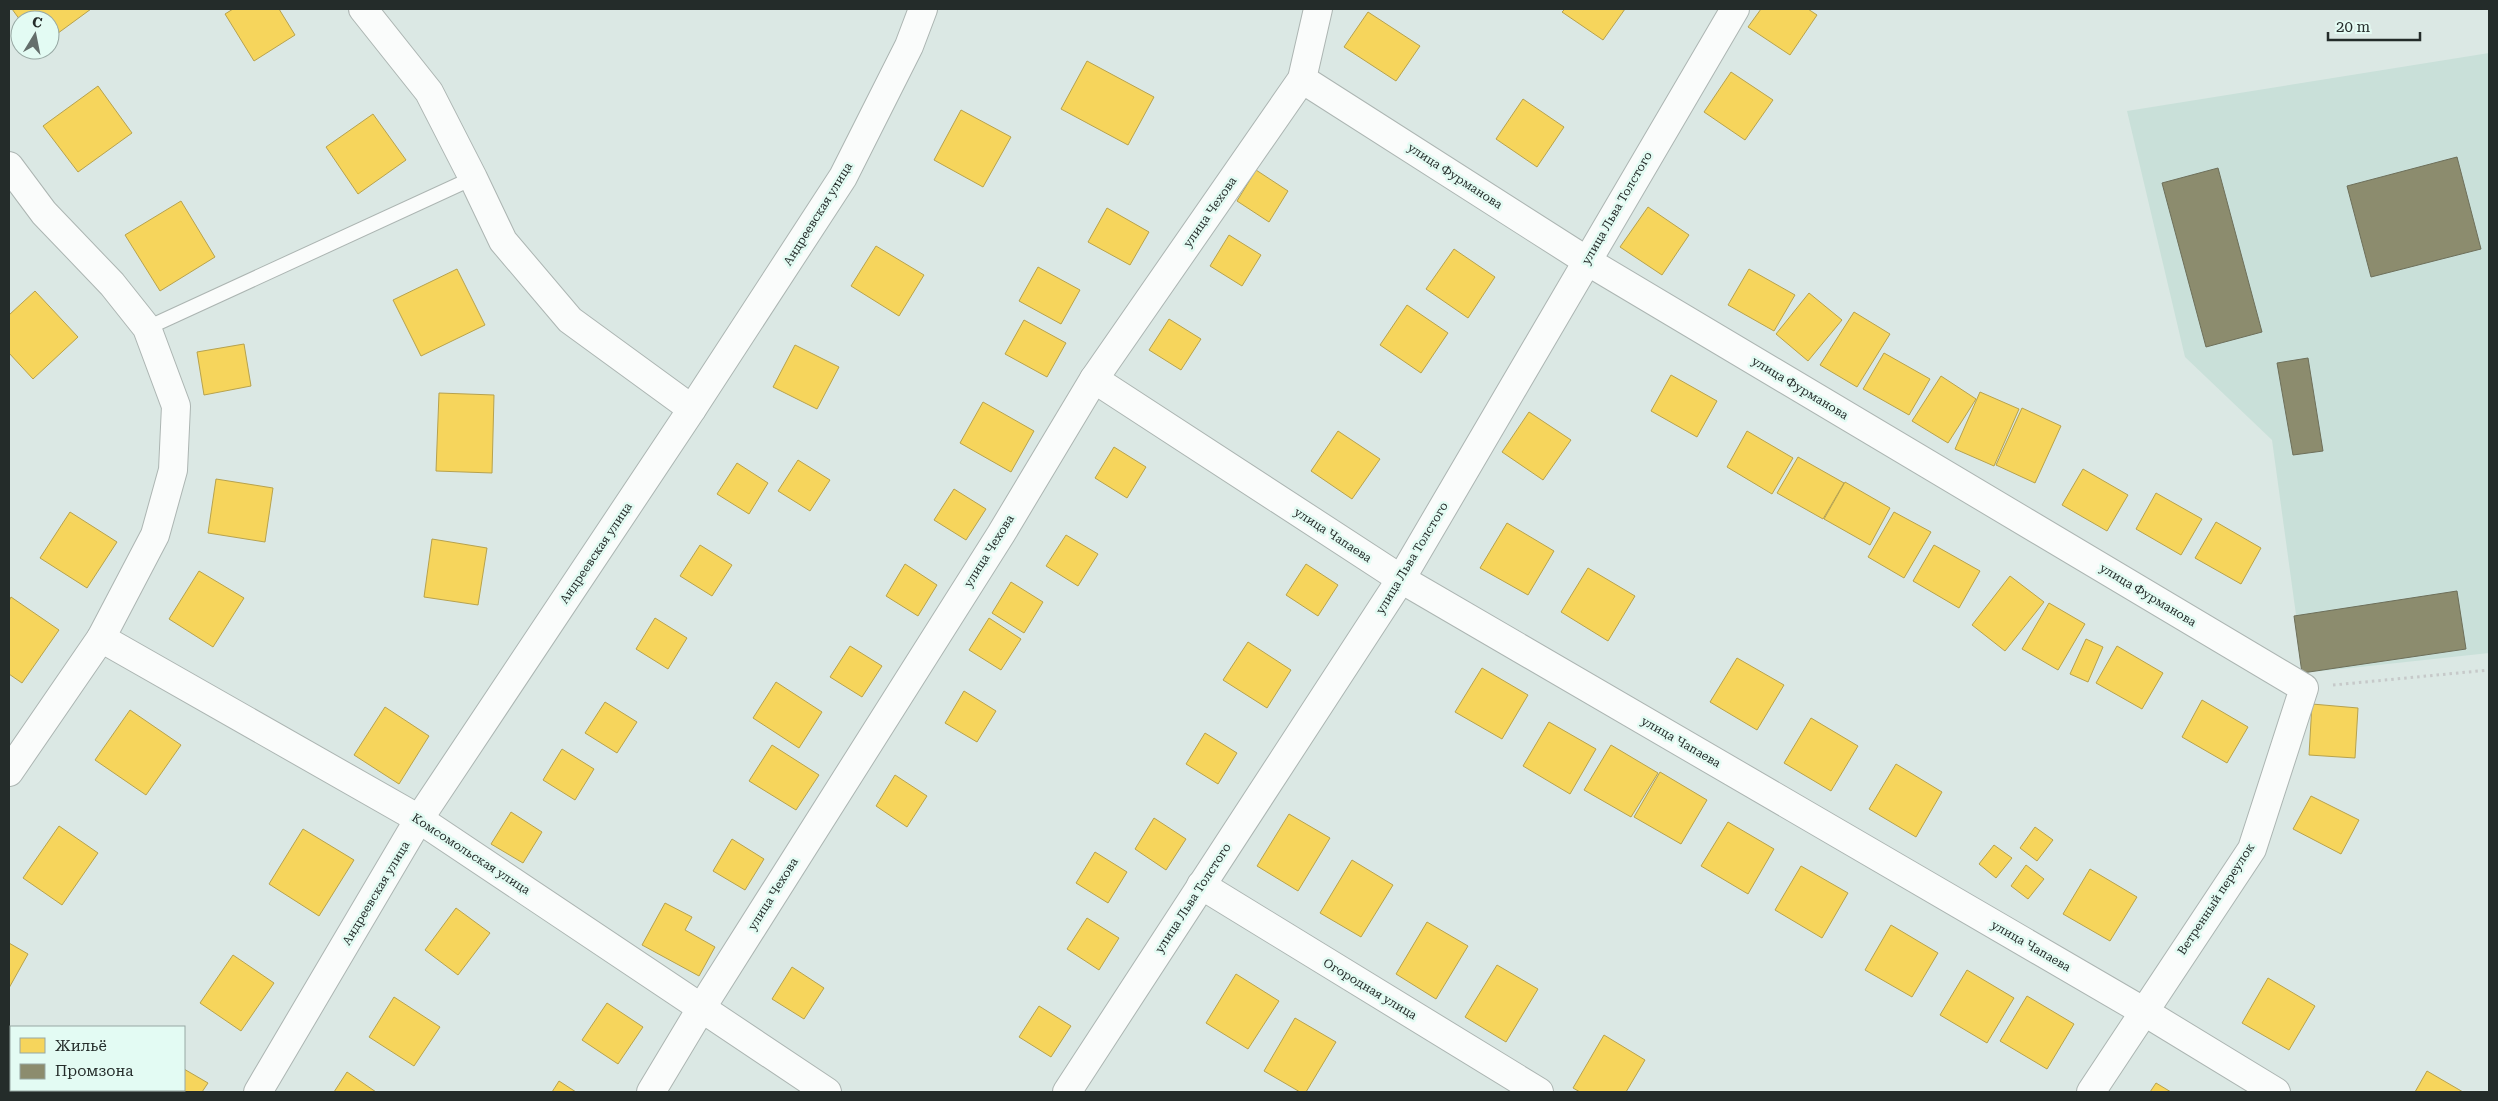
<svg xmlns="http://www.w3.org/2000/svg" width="2498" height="1101" viewBox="0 0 2498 1101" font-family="'Roboto Serif',serif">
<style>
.built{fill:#c9e0d9}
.homes{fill:#f6d55c;stroke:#b7a24d}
.industry{fill:#8c8c6e;stroke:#6d6f5a}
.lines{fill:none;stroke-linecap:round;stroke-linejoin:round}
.lane-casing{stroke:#acb5b2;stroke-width:16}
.street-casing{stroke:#acb5b2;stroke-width:30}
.path{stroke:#c6c9c9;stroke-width:3;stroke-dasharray:2.5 4;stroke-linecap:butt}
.lane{stroke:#fafcfb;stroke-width:14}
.street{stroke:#fafcfb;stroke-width:28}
.labels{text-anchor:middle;stroke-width:5;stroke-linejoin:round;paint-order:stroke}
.street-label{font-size:12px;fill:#242c2a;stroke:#e3fbf3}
</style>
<rect width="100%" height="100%" fill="#dbe8e4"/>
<polygon class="built" points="2489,53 2489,653 2304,673 2272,440 2185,357 2127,111"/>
<g class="homes">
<polygon points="12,9 91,9 50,39 50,20 20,20"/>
<polygon points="233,9 279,9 295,35 254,61 225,14"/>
<polygon points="1565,9 1625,9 1603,40 1562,12"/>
<polygon points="1761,9 1808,9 1817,15 1790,55 1748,27"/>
<polygon points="1368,12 1420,46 1396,81 1344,47"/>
<polygon points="1087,61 1154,97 1128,145 1061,109"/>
<polygon points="1731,72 1773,100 1745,140 1704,112"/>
<polygon points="98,86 132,133 78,172 43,126"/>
<polygon points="1523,99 1564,127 1537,167 1496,139"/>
<polygon points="961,110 1011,137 983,187 934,160"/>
<polygon points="373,114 406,160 358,194 326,147"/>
<polygon points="1256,170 1288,191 1269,222 1237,201"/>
<polygon points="181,201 215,257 160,291 125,235"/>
<polygon points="1648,207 1689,235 1662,275 1620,247"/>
<polygon points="1107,208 1149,232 1130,265 1088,242"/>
<polygon points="1229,235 1261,255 1242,286 1210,266"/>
<polygon points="876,246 924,275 899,316 851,286"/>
<polygon points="1454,249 1495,277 1468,318 1426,289"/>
<polygon points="1038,267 1080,290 1061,324 1019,301"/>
<polygon points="457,269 485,325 421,356 393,300"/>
<polygon points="1749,269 1795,295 1774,331 1728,305"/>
<polygon points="35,291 78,337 33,379 9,353 9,315"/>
<polygon points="1809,293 1842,320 1808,361 1776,334"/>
<polygon points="1407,305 1448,333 1421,373 1380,345"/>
<polygon points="1854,312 1890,334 1857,387 1820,365"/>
<polygon points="1169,319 1201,339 1181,370 1149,350"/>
<polygon points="1024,320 1066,343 1047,377 1005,354"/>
<polygon points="244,344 251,386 204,395 197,352"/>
<polygon points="795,345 839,367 817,409 773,387"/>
<polygon points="1884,353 1930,379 1909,415 1863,389"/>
<polygon points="1671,375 1717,401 1697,437 1651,411"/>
<polygon points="1941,376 1976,399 1948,443 1912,421"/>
<polygon points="1980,392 2019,409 1994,466 1955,449"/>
<polygon points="439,393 494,395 492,473 436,471"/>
<polygon points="983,402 1034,431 1011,472 960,443"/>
<polygon points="2022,408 2061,426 2035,483 1996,465"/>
<polygon points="1529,412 1571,440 1543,480 1502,452"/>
<polygon points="1338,431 1380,459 1352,499 1311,471"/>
<polygon points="1747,431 1793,458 1772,494 1727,467"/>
<polygon points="1114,447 1146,467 1127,498 1095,478"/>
<polygon points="1798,457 1844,483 1823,519 1777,493"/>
<polygon points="798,460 830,480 810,511 778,491"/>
<polygon points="737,463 768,483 749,514 717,494"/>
<polygon points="2083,469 2128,495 2107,531 2062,505"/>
<polygon points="216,479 273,488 265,542 208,533"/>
<polygon points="1845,482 1890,508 1870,545 1824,519"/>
<polygon points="954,489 986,509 966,540 934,520"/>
<polygon points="2156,493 2202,519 2181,555 2136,529"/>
<polygon points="70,512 117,542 87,588 40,558"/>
<polygon points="1894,512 1931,532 1904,578 1868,557"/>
<polygon points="2216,522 2261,548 2241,584 2195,558"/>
<polygon points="1507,523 1554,551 1528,595 1480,568"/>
<polygon points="1066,535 1098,554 1078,586 1046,566"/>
<polygon points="432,539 487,548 478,605 424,597"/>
<polygon points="700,545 732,565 712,596 680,576"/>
<polygon points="1934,545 1980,571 1959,608 1913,581"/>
<polygon points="905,564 937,585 918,616 886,596"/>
<polygon points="1306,564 1338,585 1318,616 1286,595"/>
<polygon points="1588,568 1635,596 1608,641 1561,612"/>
<polygon points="199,571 244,598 213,647 169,619"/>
<polygon points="2010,576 2044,602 2005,651 1972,625"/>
<polygon points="1011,582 1043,602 1024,633 992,613"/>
<polygon points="11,597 59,630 22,683 9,674 9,601"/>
<polygon points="2049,603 2085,624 2058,670 2022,649"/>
<polygon points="655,618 687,638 668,669 636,649"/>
<polygon points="989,618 1021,639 1001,670 969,650"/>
<polygon points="2086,639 2103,647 2088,682 2070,674"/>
<polygon points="1248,642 1291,670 1267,708 1223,680"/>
<polygon points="850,646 882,666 862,697 830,677"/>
<polygon points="2117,646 2163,673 2142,709 2096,683"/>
<polygon points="1737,658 1784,685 1757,730 1710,702"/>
<polygon points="1482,668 1528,695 1502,739 1455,712"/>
<polygon points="776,682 822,712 799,748 753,718"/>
<polygon points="964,691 996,711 977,742 945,723"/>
<polygon points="2202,700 2248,727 2227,763 2182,737"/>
<polygon points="605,702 637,722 617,753 585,733"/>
<polygon points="2312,704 2358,708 2355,758 2309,755"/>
<polygon points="385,707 429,736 399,784 354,755"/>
<polygon points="130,710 181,745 146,795 95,760"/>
<polygon points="1811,718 1858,746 1831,791 1784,763"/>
<polygon points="1549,722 1596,749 1570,794 1523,766"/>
<polygon points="1205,733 1237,753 1218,784 1186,764"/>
<polygon points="772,745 819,775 796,810 749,781"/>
<polygon points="1611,745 1658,773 1631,817 1584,790"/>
<polygon points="562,749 594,769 575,800 543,780"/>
<polygon points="1896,764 1942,792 1916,837 1869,809"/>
<polygon points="1660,772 1707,800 1681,844 1634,817"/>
<polygon points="895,775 927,796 907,827 876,806"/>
<polygon points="2311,796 2359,820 2341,854 2293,829"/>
<polygon points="511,812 542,832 523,863 491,844"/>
<polygon points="1289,814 1330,838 1298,891 1257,866"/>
<polygon points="1154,818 1186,839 1166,870 1135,849"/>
<polygon points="1728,822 1774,849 1748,894 1701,866"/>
<polygon points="59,826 98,853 62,905 23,878"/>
<polygon points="2035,827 2053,840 2037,861 2020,848"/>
<polygon points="303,829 354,860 319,916 269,884"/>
<polygon points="732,839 764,859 745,890 713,871"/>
<polygon points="1994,845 2012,858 1996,878 1979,864"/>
<polygon points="1095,852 1127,872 1108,903 1076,883"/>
<polygon points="1352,860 1393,885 1361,937 1320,913"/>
<polygon points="2026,865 2044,879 2028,899 2011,886"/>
<polygon points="1801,866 1848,893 1822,938 1775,910"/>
<polygon points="2090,869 2137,897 2110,941 2063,914"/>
<polygon points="665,903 692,917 685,930 715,947 699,976 642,945"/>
<polygon points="456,908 490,933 458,975 425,950"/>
<polygon points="1087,918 1119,938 1099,970 1067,949"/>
<polygon points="1427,922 1468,946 1436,999 1396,974"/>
<polygon points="1891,925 1938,953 1912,997 1865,970"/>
<polygon points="9,943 28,954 9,988"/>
<polygon points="233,955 274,983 241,1031 200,1003"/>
<polygon points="1497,965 1538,989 1506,1042 1465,1017"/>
<polygon points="792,967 824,988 804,1019 772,999"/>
<polygon points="1967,970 2014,998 1987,1043 1940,1015"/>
<polygon points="1236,974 1279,1001 1248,1049 1206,1023"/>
<polygon points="2268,978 2315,1006 2289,1050 2242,1023"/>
<polygon points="2027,996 2074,1024 2047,1069 2000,1041"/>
<polygon points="394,997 440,1027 414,1066 369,1037"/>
<polygon points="607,1003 643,1027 618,1064 582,1040"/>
<polygon points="1039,1006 1071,1026 1051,1057 1019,1037"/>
<polygon points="1295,1018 1336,1042 1306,1092 1300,1092 1264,1071"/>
<polygon points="1604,1035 1645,1060 1626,1092 1580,1092 1573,1088"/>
<polygon points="184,1069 208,1083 202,1092 143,1092 144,1090 184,1090"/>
<polygon points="2427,1071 2463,1092 2415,1092"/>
<polygon points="347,1072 376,1092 334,1092"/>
<polygon points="559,1081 576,1092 552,1092"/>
<polygon points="2156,1083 2171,1092 2150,1092"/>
</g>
<g class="industry">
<polygon points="2457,157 2481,249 2371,277 2347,186"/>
<polygon points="2218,168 2262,332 2206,347 2162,183"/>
<polygon points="2308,358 2323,451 2293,455 2277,363"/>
<polygon points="2457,591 2466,649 2302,673 2294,616"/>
</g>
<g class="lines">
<g class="lane-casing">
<polyline id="lane" points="147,328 473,178"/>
</g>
<g class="street-casing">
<g id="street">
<polyline points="363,9 429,92 473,178 503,241 570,320 692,409"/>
<polyline points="1302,79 1587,261 2304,688 2252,849 2091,1092"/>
<polyline points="9,166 44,213 112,284 147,328 176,406 173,470 155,535 101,638 9,772"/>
<polyline points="1094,379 1401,579 2143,1011 2276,1092"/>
<polyline points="101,638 419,819 827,1092"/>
<polyline points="1201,885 1539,1092"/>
<polyline points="258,1092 419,819 692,409 843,177 909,46 923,9"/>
<polyline points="651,1092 702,1007 1001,534 1094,379 1302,79 1318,9"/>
<polyline points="1067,1092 1401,579 1735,9"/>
</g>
</g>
<polyline class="path" points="2333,685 2489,670"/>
<use href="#lane" class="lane"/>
<use href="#street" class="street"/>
</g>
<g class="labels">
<g class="street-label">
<text transform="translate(1455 176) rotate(33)" y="4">улица Фурманова</text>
<text transform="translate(1617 208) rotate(-60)" y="4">улица Льва Толстого</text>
<text transform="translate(1210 212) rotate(-55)" y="4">улица Чехова</text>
<text transform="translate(818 214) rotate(-58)" y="4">Андреевская улица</text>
<text transform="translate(1800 388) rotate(31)" y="4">улица Фурманова</text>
<text transform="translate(1333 535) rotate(33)" y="4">улица Чапаева</text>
<text transform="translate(989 551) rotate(-58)" y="4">улица Чехова</text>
<text transform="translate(596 553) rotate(-56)" y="4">Андреевская улица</text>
<text transform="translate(1412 558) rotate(-59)" y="4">улица Льва Толстого</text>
<text transform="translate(2148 595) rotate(31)" y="4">улица Фурманова</text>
<text transform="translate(1681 742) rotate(30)" y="4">улица Чапаева</text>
<text transform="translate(471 854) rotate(33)" y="4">Комсомольская улица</text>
<text transform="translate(376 893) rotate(-59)" y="4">Андреевская улица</text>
<text transform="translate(773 894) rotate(-58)" y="4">улица Чехова</text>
<text transform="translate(1193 898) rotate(-57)" y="4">улица Льва Толстого</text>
<text transform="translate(2216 899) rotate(-57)" y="4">Ветренный переулок</text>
<text transform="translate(2031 946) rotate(30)" y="4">улица Чапаева</text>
<text transform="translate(1370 989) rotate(31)" y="4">Огородная улица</text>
</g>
</g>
<rect width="2498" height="1101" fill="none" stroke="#242c2a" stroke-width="20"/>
<rect x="10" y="1026" width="175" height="65" fill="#e3fbf3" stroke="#97a8a3"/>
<rect x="20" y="1038" width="25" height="15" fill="#f6d55c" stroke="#97a8a3"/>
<text x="55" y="1051" font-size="15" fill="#242c2a">Жильё</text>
<rect x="20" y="1064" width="25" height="15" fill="#8c8c6e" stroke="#97a8a3"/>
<text x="55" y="1076" font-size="15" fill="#242c2a">Промзона</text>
<g transform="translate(35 35) rotate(10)"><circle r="24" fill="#e3fbf3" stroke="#97a8a3"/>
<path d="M0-4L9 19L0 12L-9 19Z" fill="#646e6b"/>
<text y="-8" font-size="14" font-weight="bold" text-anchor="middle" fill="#242c2a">С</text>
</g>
<path d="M2328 32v8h92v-8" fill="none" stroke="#242c2a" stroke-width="2.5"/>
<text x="2336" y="32" font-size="15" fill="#242c2a" stroke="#e3fbf3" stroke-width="4" paint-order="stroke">20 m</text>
</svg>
